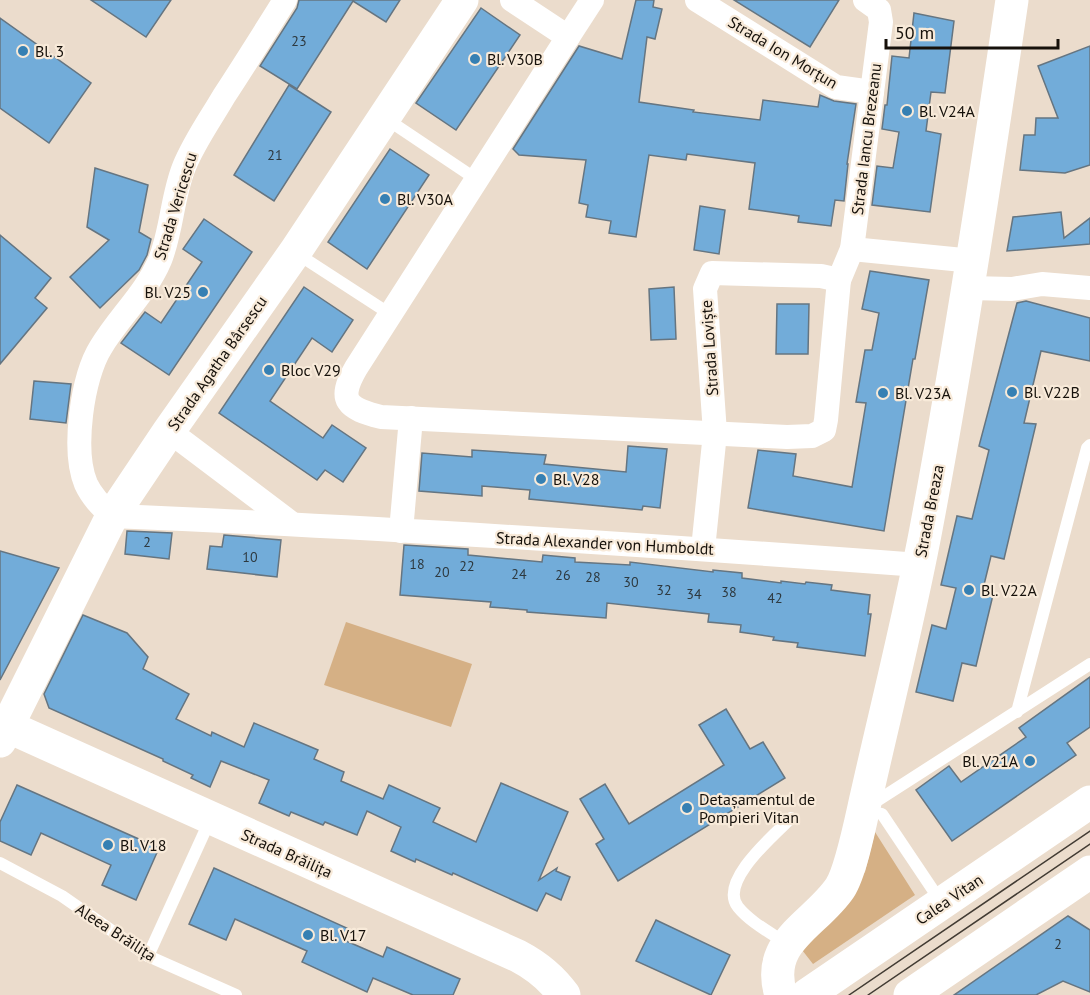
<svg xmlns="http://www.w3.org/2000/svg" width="1090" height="995" viewBox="0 0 1090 995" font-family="'PT Sans',sans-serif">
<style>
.green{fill:#d5b085}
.building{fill:#72acd9;stroke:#657581;stroke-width:1.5}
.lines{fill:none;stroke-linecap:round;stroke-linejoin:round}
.lane{stroke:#fff;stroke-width:12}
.street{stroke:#fff;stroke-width:24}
.secondary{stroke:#fff;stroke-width:33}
.tram{stroke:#423b33;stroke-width:1.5}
.poi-dot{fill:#3680b3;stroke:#f8ead9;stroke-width:2}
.labels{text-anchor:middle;stroke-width:4.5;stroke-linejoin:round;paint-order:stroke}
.number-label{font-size:14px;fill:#2d383e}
.poi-label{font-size:16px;fill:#16110b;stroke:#f8ead9;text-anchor:start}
.street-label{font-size:16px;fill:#16110b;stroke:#f8ead9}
</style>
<rect width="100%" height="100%" fill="#ebdccc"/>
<g class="green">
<polygon points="346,622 472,664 451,727 324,685"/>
<polygon points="875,832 915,895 813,964 795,941 809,931 865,872"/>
</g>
<g class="building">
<polygon points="91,0 171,0 146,37"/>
<polygon points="299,0 400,0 386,22 353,1 297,89 260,66 297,8"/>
<polygon points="636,0 654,0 653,7 662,9 655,39 647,37 639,102 694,110 693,112 760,120 763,100 818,107 820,95 834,101 856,104 847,164 848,164 844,201 835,200 831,226 798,222 799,216 749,209 755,163 687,154 686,160 649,155 636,237 609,233 611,221 586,217 588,205 579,203 586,160 519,155 513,149 579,46 622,59"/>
<polygon points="734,0 839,0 810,47"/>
<polygon points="481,8 520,35 456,130 416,103"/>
<polygon points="914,13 954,21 945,93 931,92 926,131 941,134 930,212 872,205 877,166 893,168 899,132 882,129 885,105 887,105 892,56 909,58"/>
<polygon points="0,18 91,83 49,143 0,108"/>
<polygon points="1090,46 1090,165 1065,173 1020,170 1024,135 1035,135 1036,118 1058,118 1038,66"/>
<polygon points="289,85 331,112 274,201 234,175"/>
<polygon points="390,149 429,175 367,269 328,242"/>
<polygon points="95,168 148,185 139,232 151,239 147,255 139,270 100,308 70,277 109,240 87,227"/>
<polygon points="700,206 725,210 719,254 694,250"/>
<polygon points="1061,212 1064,238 1090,218 1090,244 1007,251 1013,217"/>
<polygon points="204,219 252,252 169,375 121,343 145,312 161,323 202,262 183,249"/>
<polygon points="0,235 51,278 35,298 47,308 0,364"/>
<polygon points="870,271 929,280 915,359 913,359 884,531 748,508 758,450 796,454 793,476 852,487 866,403 856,402 865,350 872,350 879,313 862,309"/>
<polygon points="304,287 353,320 332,352 312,338 270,401 323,438 332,425 366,448 343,482 325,470 317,480 219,413"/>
<polygon points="674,287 676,339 651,340 649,289"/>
<polygon points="1026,301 1090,318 1090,361 1041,351 1024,423 1036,424 1004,559 991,556 982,593 993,595 976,666 962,663 953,701 916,692 932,625 946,629 956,588 941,585 957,516 972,519 989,450 979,446 1017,303"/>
<polygon points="777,304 809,304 808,354 776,354"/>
<polygon points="34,381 71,384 66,423 30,419"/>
<polygon points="628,446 667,449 660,508 643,506 642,510 529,499 530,490 482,486 482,496 419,491 422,453 472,457 472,450 546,455 544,464 626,472"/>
<polygon points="127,531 172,533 169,559 125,554"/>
<polygon points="224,535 281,540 277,577 207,569 210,546 222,547"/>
<polygon points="404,545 468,549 468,555 542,562 543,555 575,558 575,562 630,565 630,562 713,572 713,570 742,573 742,578 781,583 781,581 805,584 806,582 832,585 831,590 870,595 868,614 871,614 865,656 797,647 798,643 773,640 774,637 740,632 741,625 708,622 709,614 607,603 606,618 527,612 527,610 490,607 491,602 400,595"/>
<polygon points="0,551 59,568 0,680"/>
<polygon points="83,615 127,633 148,657 143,669 189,694 176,719 211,736 212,732 244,747 254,723 318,750 314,759 344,772 341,781 383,799 389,785 440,808 433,822 476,842 501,783 568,812 539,880 557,868 556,871 570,877 561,900 546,893 537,911 453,873 452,875 416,859 415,862 391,851 401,827 367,811 357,835 325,822 323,825 291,812 289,816 259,803 269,780 221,761 210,787 191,778 193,775 163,761 163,759 49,708 44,694"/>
<polygon points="1090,677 1090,727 1067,743 1076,755 952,841 916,790 949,766 961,782 1026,737 1019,728"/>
<polygon points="726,709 750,749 763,742 785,778 618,881 596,844 604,839 580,799 605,784 629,824 724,765 699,725"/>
<polygon points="17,785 159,848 136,900 102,885 111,865 41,833 31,855 0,841 0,822"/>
<polygon points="214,868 349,929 344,940 383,957 387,947 460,979 453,995 413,995 373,978 367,992 302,962 307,951 235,919 226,940 189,924"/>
<polygon points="1068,916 1090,930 1090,992 1063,981 1036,995 954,995"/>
<polygon points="656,920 730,955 711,995 636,961"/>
</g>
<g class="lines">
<g class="lane">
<polyline points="385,118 476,179"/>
<polyline points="296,253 390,314"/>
<polyline points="1017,712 1087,448 1090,445"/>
<polyline points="869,806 1090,664"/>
<polyline points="864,810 882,814 941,902"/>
<polyline points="0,863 62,896 148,956 236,995"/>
<path d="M 787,944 C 771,933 750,922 738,907 C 718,882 774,835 791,818"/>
<polyline points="148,956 210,820"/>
</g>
<g class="street">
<path d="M 285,0 C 265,32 245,64 224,96 C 210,120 194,142 184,167 C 172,197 172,230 160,260 C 146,293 119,317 101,347 C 82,377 72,451 86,484 C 92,497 101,506 112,516 C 381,527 650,545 919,565"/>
<path d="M 512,0 L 568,37 L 356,368 C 337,401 347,408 381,417 L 787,437 L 812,436 L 824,430 L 826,420 L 839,280"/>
<polyline points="697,0 836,87 872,92"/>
<polyline points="568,37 592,0"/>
<polyline points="852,249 973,261"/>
<polyline points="969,288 1012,289 1042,284 1090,288"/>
<polyline points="169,431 291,523"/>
<polyline points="401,531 411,418"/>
<polyline points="703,549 715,433 705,289 712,273 821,276 839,280 852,249 881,22 879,10 865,0"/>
</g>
<g class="secondary">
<path d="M 0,723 L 518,956 C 537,966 551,977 564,995"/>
<polyline points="0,741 112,516 169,431 295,252 462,0"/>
<path d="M 781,995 C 764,941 815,925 840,888 C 851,871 861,820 866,798 C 886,709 909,619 926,529 C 959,354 986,177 1012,0"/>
<polyline points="807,995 1090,802"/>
<polyline points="910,995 1090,872"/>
</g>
<g class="tram">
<polyline points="849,995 1090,831"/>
<polyline points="868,995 1090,844"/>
</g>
</g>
<g class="poi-dot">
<circle cx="23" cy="51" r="6"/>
<circle cx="475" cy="59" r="6"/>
<circle cx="907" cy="111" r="6"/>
<circle cx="385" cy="199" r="6"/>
<circle cx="203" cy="292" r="6"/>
<circle cx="269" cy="370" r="6"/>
<circle cx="1012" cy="392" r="6"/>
<circle cx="883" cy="393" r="6"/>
<circle cx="541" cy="479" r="6"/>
<circle cx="969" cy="590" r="6"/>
<circle cx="1030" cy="761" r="6"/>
<circle cx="687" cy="808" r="6"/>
<circle cx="108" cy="845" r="6"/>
<circle cx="308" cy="935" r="6"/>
</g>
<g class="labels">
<g class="number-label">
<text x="299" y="46">23</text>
<text x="275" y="160">21</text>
<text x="147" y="547">2</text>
<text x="250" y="562">10</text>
<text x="417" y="569">18</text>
<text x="467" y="571">22</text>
<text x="442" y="577">20</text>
<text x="519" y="579">24</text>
<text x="563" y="580">26</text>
<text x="593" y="582">28</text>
<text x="631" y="587">30</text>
<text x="664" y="595">32</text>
<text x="729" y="597">38</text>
<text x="694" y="599">34</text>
<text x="775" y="603">42</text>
<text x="1058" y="949">2</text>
</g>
<g class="poi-label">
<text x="35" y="57">Bl. 3</text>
<text x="487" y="65">Bl. V30B</text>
<text x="919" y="117">Bl. V24A</text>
<text x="397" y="205">Bl. V30A</text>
<text x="191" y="298" text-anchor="end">Bl. V25</text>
<text x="281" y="376">Bloc V29</text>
<text x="1024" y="398">Bl. V22B</text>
<text x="895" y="399">Bl. V23A</text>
<text x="553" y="485">Bl. V28</text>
<text x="981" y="596">Bl. V22A</text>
<text x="1018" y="767" text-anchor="end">Bl. V21A</text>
<text x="699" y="805">Detașamentul de<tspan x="699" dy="18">Pompieri Vitan</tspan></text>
<text x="120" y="851">Bl. V18</text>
<text x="320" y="941">Bl. V17</text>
</g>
<g class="street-label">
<text transform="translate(783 52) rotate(31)" y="6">Strada Ion Morțun</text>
<text transform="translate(866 139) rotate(-83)" y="6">Strada Iancu Brezeanu</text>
<text transform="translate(175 206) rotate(-73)" y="6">Strada Vericescu</text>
<text transform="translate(709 348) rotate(-94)" y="6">Strada Loviște</text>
<text transform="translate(217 363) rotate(-55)" y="6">Strada Agatha Bârsescu</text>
<text transform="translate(929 511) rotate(-79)" y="6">Strada Breaza</text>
<text transform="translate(605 543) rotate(3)" y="6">Strada Alexander von Humboldt</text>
<text transform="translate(287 853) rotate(24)" y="6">Strada Brăilița</text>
<text transform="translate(949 899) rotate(-34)" y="6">Calea Vitan</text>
<text transform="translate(116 932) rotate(33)" y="6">Aleea Brăilița</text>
</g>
</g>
<path d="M886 39v9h172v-9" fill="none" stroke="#16110b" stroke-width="3"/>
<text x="895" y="39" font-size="18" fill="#16110b" stroke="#f8ead9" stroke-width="4.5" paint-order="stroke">50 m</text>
</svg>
